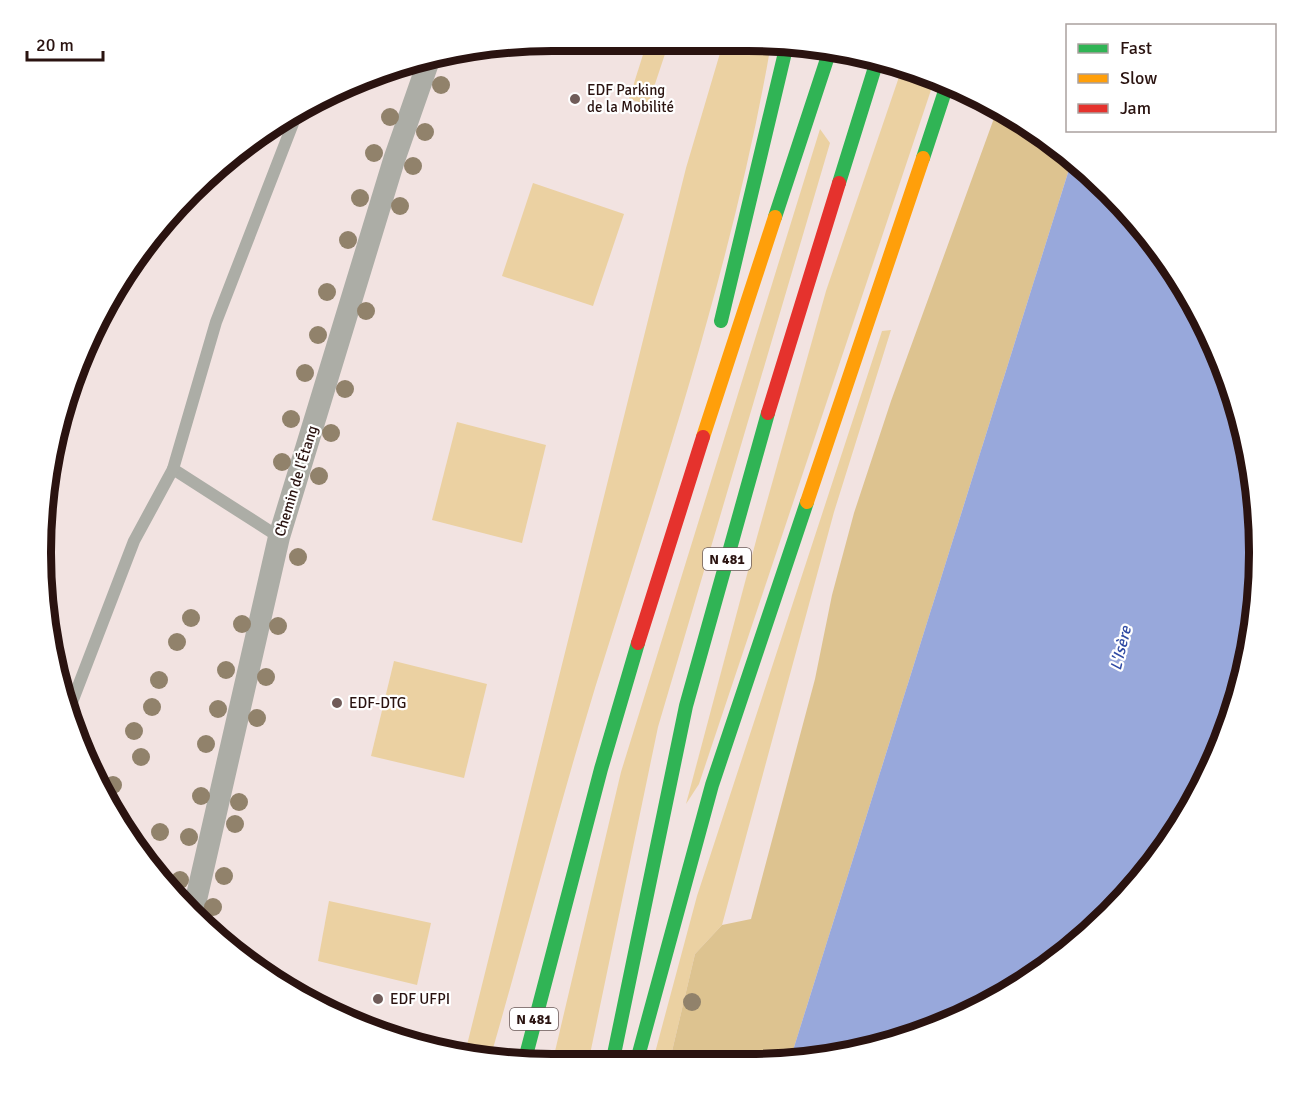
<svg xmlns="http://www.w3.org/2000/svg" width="1300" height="1105" viewBox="0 0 1300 1105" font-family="Signika,sans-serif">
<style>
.green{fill:#ebd1a2}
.forest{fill:#ddc390}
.water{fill:#98a8db}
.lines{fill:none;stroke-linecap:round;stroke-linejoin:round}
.lane{stroke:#acada6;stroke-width:12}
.street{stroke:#acada6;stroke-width:22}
.fast{stroke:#30b455;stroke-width:14}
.slow{stroke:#ff9f0a;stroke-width:14}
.jam{stroke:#e5322d;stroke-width:14}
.tree{fill:#91826b}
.poi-dot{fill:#705c59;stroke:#fff;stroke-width:2}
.labels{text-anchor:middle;stroke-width:4.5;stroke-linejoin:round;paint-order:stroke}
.shield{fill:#fff;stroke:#6a5a58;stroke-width:1.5}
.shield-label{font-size:14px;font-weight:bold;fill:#2a1310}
.poi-label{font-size:15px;fill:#2a1310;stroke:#fff;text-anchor:start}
.street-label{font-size:15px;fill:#2a1310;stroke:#fff}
.water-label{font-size:16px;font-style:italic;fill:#304ba4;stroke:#fff}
.rim{fill:none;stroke:#2a1310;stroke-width:8}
</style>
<rect width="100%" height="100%" fill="#f2e3e1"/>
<g class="green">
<polygon points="647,42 669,42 648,105 629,99"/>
<path d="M 723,43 L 771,44 C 733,264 661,476 595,688 C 559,807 528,926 494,1045 L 489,1057 L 465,1053 L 686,168 Z"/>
<polygon points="901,71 934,81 699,784 686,804 757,537 826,291"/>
<polygon points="820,129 830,143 658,727 588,1064 552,1064 621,772"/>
<polygon points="533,183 624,214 593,306 502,276"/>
<polygon points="891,330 834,512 722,925 695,954 669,1064 652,1064 697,896 882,331"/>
<polygon points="457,422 546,445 522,543 432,520"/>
<polygon points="394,661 487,684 464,778 371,756"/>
<polygon points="329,901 431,923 417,985 318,961"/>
</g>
<polygon class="forest" points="997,110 1071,163 790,1060 748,1064 669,1064 695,954 722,925 751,919 815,679 832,595 854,513 891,401"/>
<polygon class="water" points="1071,163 1110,191 1173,268 1221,357 1250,453 1259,553 1250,653 1220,749 1173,837 1109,915 1032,978 943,1026 848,1055 790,1060"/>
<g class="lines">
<g class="lane">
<polyline points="173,469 279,537"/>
<polyline points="69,710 134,541 173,469 216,322 297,113"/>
</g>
<polyline class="street" points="193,913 279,537 394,160 430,57"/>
<g class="fast">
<polyline points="923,158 947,85"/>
<polyline points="839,183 876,64"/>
<polyline points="775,217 830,50"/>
<polyline points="721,321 787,44"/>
<polyline points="524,1063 601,769 638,643"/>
<polyline points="612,1064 686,706 768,413"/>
<polyline points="636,1064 712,785 807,502"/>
</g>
<g class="slow">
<polyline points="703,437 775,217"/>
<polyline points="807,502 923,158"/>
</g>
<g class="jam">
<polyline points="768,413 839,183"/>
<polyline points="638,643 703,437"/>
</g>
</g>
<g class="tree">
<circle cx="441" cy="85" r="9"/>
<circle cx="390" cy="117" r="9"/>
<circle cx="425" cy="132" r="9"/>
<circle cx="374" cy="153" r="9"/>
<circle cx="413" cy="166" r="9"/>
<circle cx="360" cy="198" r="9"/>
<circle cx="400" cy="206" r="9"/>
<circle cx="348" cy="240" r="9"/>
<circle cx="327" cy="292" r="9"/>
<circle cx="366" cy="311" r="9"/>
<circle cx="318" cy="335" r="9"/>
<circle cx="305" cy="373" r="9"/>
<circle cx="345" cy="389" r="9"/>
<circle cx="291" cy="419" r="9"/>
<circle cx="331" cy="433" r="9"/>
<circle cx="282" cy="462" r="9"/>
<circle cx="319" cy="476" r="9"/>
<circle cx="298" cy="557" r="9"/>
<circle cx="191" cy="618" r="9"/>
<circle cx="242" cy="624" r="9"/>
<circle cx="278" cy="626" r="9"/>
<circle cx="177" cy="642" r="9"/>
<circle cx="226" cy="670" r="9"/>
<circle cx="266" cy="677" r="9"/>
<circle cx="159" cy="680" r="9"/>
<circle cx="152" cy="707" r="9"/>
<circle cx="218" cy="709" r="9"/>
<circle cx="257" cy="718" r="9"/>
<circle cx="134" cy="731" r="9"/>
<circle cx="206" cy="744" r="9"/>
<circle cx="141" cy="757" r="9"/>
<circle cx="113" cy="785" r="9"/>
<circle cx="201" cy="796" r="9"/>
<circle cx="239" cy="802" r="9"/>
<circle cx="235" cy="824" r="9"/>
<circle cx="160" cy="832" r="9"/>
<circle cx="189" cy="837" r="9"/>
<circle cx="224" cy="876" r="9"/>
<circle cx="180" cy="880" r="9"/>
<circle cx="213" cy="907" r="9"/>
<circle cx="692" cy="1002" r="9"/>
</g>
<g class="poi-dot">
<circle cx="575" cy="99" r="6"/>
<circle cx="337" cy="703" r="6"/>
<circle cx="378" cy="999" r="6"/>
</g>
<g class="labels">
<g class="shield">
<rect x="703" y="548" width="48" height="22" rx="4.5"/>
<rect x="510" y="1008" width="48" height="22" rx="4.5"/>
</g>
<g class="shield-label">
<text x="727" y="564">N 481</text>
<text x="534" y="1024">N 481</text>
</g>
<g class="poi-label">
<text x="587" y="95">EDF Parking<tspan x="587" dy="17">de la Mobilité</tspan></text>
<text x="349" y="708">EDF-DTG</text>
<text x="390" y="1004">EDF UFPI</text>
</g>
<g class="street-label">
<text transform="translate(296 481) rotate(-73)" y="5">Chemin de l'Étang</text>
</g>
<g class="water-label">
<text transform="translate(1120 648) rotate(-76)" y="6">L'Isère</text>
</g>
</g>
<path d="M0 0H1300V1105H0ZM552 51H748A501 501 0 0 1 1249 552V553A501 501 0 0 1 748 1054H552A501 501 0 0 1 51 553V552A501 501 0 0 1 552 51Z" fill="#fff" fill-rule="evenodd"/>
<path class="rim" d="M552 51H748A501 501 0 0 1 1249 552V553A501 501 0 0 1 748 1054H552A501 501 0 0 1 51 553V552A501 501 0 0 1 552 51Z"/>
<rect x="1066" y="24" width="210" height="108" fill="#ffffff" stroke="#aaa19f" stroke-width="1.5"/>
<rect x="1078" y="44" width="30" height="9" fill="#30b455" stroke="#aaa19f" stroke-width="1.5"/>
<text x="1120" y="54" font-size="18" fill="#2a1310">Fast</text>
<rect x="1078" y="74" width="30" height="9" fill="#ff9f0a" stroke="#aaa19f" stroke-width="1.5"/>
<text x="1120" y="84" font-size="18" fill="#2a1310">Slow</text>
<rect x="1078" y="104" width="30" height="9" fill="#e5322d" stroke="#aaa19f" stroke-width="1.5"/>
<text x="1120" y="114" font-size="18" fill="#2a1310">Jam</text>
<path d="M27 51v9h76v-9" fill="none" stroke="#2a1310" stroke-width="3"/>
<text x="36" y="51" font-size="18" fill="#2a1310" stroke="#ffffff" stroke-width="4.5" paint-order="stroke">20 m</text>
</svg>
